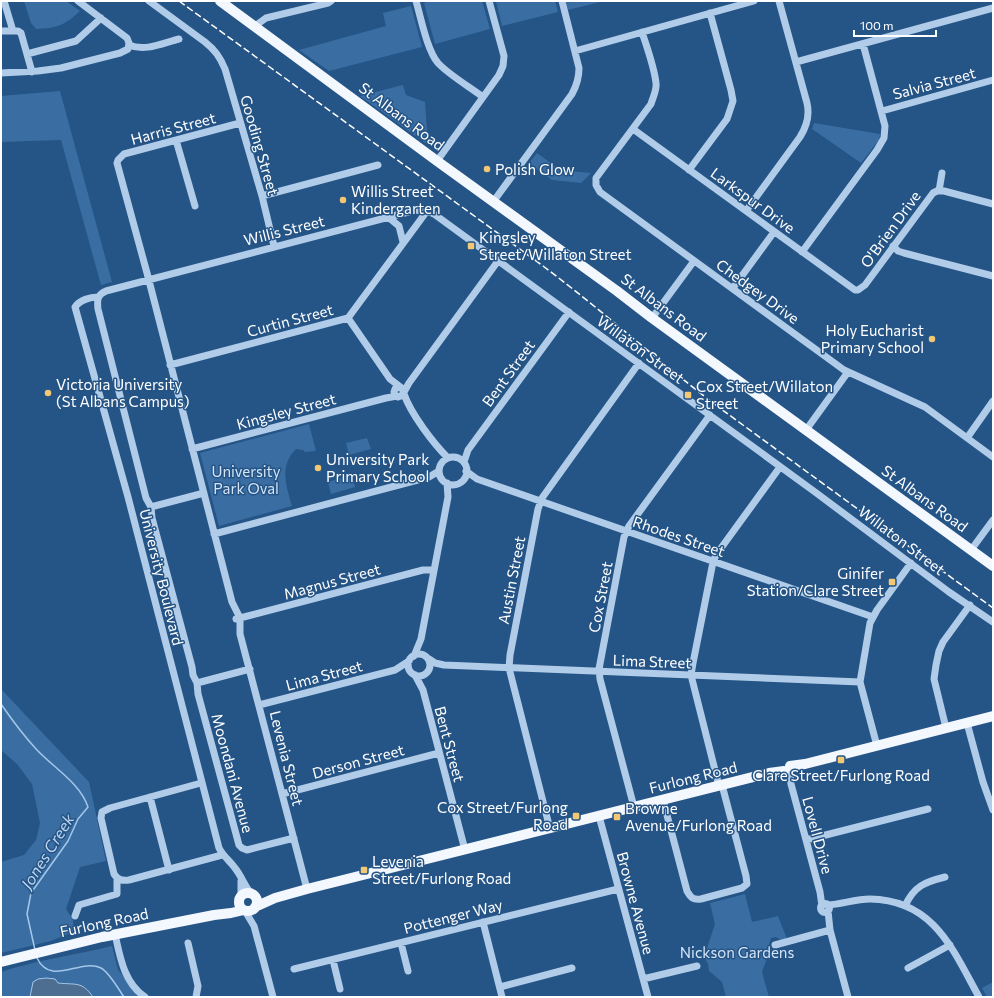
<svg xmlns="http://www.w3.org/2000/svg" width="994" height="998" viewBox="0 0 994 998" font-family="Commissioner,sans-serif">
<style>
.green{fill:#3a6ea3}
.water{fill:#4d6e91;stroke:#a4c7e9}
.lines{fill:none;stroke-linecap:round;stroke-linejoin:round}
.stream{stroke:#a4c7e9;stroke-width:1.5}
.minor{stroke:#b0cce8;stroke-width:7}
.major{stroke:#f3f7fe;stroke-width:10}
.rail{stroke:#fff;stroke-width:1.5;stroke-dasharray:7 3;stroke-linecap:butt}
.poi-dot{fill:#f2c875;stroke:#255486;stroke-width:1.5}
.labels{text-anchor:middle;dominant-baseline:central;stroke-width:3;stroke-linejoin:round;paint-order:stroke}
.street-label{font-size:15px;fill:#fff;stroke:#255486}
.poi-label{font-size:15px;fill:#fff;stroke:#255486;text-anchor:start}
.park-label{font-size:15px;fill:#d4e5f7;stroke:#255486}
.water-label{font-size:16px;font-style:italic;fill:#bcd6f0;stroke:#255486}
</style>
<rect width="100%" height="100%" fill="#255486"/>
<path class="green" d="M 24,1 L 66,1 L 80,11 C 64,26 57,28 36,29 L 31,23 Z
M 429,1 L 482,1 L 490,29 L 435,44 L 424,3 Z
M 496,1 L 555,1 L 558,12 L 502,26 Z
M 566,1 L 604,1 L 568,10 Z
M 411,6 L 422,47 L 329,71 L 299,50 L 386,26 L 383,13 Z
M 403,85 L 406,95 L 425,102 L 428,145 L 360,96 Z
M 60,91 L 112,282 L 101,285 L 61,140 L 1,142 L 1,96 Z
M 814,123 L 880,134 L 879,140 L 861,163 L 812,129 Z
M 537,153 L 560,170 L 591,173 L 581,183 L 552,180 L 529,163 Z
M 309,424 L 316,451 L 305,452 L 303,450 L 296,449 C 279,466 286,485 292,506 L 219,526 L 200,453 Z
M 367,438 L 371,449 L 349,455 L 346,443 Z
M 352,475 L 355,487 L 331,494 L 328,482 Z
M 1,689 L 89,782 L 106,861 L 80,867 L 66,909 L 73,920 L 74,933 L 65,935 L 51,941 L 1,953 L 1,862 L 24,855 L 36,840 L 40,823 L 32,784 L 17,764 L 1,750 Z
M 745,894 L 752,922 L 778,916 L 787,939 L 781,940 L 776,937 L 771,938 L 769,944 L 770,950 L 762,972 L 769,997 L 726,997 L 722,982 L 709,971 L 708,964 L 704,957 L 715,924 L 710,903 Z
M 112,946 L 118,970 L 143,997 L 1,997 L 1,972 C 37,960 75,955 112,946 Z
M 993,982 L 993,997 L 987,997 L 982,988 Z"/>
<path class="water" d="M 46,978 L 55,979 L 58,983 C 76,985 82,981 93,997 L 30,997 L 33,982 L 38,979 Z"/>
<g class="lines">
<path class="stream" d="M 1,704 C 12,720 24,736 37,750 C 54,768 80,783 88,807 L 78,819 L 68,841 L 31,893 L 27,914 L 35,950
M 37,958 C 51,987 80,958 101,968 C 109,972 119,990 124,997"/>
<path class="minor" d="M 4,1 L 13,31
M 149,1 L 205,42 C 215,50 220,57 225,69 L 262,196 L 274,246
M 416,1 C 421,18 427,50 438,63 C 449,75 470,87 483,97
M 255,26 L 266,18 L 328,3 L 331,1
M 1,31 L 18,31 L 21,33 L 32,72
M 642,32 C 647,48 654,66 656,83 C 657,90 653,97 651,104 L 596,178 L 596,185 L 600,192 L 844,370 L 925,407 L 993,457
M 129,45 C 145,52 163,43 179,39
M 575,51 L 754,1
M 27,54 L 76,41 L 101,18
M 796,62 L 993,8
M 1,73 L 38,71 L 61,68 L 120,53 L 128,49 L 129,43 L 127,38 L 78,1
M 882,111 L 993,80
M 240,123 L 124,154 L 118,160 L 117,163 L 147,273 L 232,602 L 240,618 L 240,634 L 307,889
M 633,129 L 855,290 L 858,290 L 865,285 L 933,193 L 937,191 L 944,191 L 993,204
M 176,140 L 195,206
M 437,161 L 499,75 L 503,66 L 504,56 L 489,1
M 689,170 L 727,119 L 733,101 L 731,90 L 710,13
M 939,191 L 942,173
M 262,196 L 378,165
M 493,202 L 572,94 C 577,85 579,78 579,68 L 562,1
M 746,211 L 800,137 C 807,126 810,116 807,103 L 779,1
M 388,217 L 399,226 L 403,242
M 893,246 L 898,251 L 904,253 L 993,276
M 802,252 L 877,150 L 884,138 L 885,126 L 863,44
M 733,288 L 774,232
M 98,297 C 90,297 80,300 75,307 L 128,497 L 219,848 C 223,856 230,861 235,868 C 242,877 245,887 253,896
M 348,318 L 390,379 L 403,389 L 403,395 L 398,397 L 395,395 L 394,392 L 395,389 L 399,387
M 652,318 L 694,261
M 170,365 L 348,318 L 427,211
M 404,392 L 409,383 L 498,261
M 404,394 C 411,414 433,443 448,458
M 806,430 L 848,372
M 967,438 L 993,401
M 192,449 L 386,398 L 397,396
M439 471a14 14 0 1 1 28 0a14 14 0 1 1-28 0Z
M 464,462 L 468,450 L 569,312
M 466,471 L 477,479 L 873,617
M 151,507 L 204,493
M 214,534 L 429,477 L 439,471
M 971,550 L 993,520
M 236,619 L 423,570 L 434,570
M408 665a11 11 0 1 1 22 0a11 11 0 1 1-22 0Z
M 414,656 L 421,639 L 448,497 L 447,483
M 429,659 L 435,663 L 444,665 L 860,682
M 415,675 L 423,690 L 465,850
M 197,683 L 250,669
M 259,705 L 395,670 L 409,661
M 967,723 L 983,782 L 993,810
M 946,728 L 934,679 L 936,665 L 939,651 L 943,642 L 970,605
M 877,746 L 860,682 L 870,623 L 877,610 L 911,563
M 790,771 L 791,784 L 820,892 L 822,906
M 201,783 L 110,808 L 102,812 L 101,818 L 114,874 C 118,880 122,881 129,880 L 222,855
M 719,786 L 693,683 L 691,675 L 693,663 L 713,562 L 716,555 L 780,467
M 282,794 L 439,753
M 150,797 L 169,870
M 663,800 L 687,891 C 691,898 693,900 701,899 L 742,888 L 747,884 L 746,876 L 722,785
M 634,807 L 600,679 L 599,669 L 624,537 L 629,526 L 710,415
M 599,816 L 648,997
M 550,829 L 509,668 L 510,655 L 538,509 L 542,498 L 639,363
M 294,838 L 247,850 L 242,848 L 239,845 L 198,694 L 197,683 L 193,675 L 192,667 L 152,518 L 151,507 L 146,498 L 98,309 C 97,300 97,295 106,291 L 416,210 L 427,211 L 434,214 L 815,492 L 949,592 L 993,622
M 806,840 L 928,809
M 241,896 L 241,881
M820.5 908a4.5 4.5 0 1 1 9 0a4.5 4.5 0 1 1-9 0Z
M 828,905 C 842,904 856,899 870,899 C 934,900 953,950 979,997
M 905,906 C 914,886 925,882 945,877
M 245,911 L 254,926 L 273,997
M 828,911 L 830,930 L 848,997
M 75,916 L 79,905 L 117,894 L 117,878
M 483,922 L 502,997
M 115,934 C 120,957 124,983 145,997
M 188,943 L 198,986 L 196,997
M 401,943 L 408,971
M 775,945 L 830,930
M 333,960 L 340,989
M 908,968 L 950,945
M 294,969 L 618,889
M 643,979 L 697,966
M 500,987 L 572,968"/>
<path class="major" d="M 220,1 L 437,161 L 617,291 L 652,318 L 993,566
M 790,766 L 805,764 L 993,716
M239 902a9 9 0 1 1 18 0a9 9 0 1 1-18 0Z
M 255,907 L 275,898 L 307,889 L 769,773 L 784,771
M 1,962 L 102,937 L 214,915 L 231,913 L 244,910"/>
<path class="rail" d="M 179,1 L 543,266 C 603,311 658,361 717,406 L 993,608"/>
</g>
<g class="poi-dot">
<circle cx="487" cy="169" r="4"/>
<circle cx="343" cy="200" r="4"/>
<rect x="467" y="242" width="8" height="8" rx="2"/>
<circle cx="932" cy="339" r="4"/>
<circle cx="48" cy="393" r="4"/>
<rect x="684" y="391" width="8" height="8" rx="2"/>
<circle cx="318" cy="468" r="4"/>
<rect x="888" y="578" width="8" height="8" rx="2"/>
<rect x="837" y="756" width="8" height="8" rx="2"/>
<rect x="572" y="812" width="8" height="8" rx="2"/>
<rect x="613" y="813" width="8" height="8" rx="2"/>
<rect x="360" y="866" width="8" height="8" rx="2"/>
</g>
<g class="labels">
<g class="street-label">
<text transform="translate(934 83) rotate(-15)">Salvia Street</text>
<text transform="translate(402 116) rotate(37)">St Albans Road</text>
<text transform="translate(173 128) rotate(-15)">Harris Street</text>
<text transform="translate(260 145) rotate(74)">Gooding Street</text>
<text transform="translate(753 200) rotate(36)">Larkspur Drive</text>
<text transform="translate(890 229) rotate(-54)">O'Brien Drive</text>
<text transform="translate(284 230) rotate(-14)">Willis Street</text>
<text transform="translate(758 291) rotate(36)">Chedgey Drive</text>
<text transform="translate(664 307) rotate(37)">St Albans Road</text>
<text transform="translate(290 320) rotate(-15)">Curtin Street</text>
<text transform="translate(641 349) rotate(36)">Willaton Street</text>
<text transform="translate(508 373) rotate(-54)">Bent Street</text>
<text transform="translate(286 411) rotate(-15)">Kingsley Street</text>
<text transform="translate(925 498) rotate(36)">St Albans Road</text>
<text transform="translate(679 536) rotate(19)">Rhodes Street</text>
<text transform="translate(902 540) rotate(37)">Willaton Street</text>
<text transform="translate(162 577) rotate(76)">University Boulevard</text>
<text transform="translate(511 580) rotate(-79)">Austin Street</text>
<text transform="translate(332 581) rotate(-15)">Magnus Street</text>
<text transform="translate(600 597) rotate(-79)">Cox Street</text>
<text transform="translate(652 661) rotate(2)">Lima Street</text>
<text transform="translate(324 675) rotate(-15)">Lima Street</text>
<text transform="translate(450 744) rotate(75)">Bent Street</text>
<text transform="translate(287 758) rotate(76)">Levenia Street</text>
<text transform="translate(358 761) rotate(-15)">Derson Street</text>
<text transform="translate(233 773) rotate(75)">Moondani Avenue</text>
<text transform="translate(693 777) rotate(-14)">Furlong Road</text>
<text transform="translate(818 835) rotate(75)">Lovell Drive</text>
<text transform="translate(636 903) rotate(75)">Browne Avenue</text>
<text transform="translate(453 916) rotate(-14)">Pottenger Way</text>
<text transform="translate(104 922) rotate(-12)">Furlong Road</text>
</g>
<g class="poi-label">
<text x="495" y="169">Polish Glow</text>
<text x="351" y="191">Willis Street<tspan x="351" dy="17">Kindergarten</tspan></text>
<text x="479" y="237">Kingsley<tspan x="479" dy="17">Street/Willaton Street</tspan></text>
<text x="924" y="330" text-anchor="end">Holy Eucharist<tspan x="924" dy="17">Primary School</tspan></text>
<text x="56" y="384">Victoria University<tspan x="56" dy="17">(St Albans Campus)</tspan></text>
<text x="696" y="386">Cox Street/Willaton<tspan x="696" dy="17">Street</tspan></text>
<text x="326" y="459">University Park<tspan x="326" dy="17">Primary School</tspan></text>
<text x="884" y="573" text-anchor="end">Ginifer<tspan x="884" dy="17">Station/Clare Street</tspan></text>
<text x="841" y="775" text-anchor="middle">Clare Street/Furlong Road</text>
<text x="568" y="807" text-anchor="end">Cox Street/Furlong<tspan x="568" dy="17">Road</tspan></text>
<text x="625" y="808">Browne<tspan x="625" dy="17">Avenue/Furlong Road</tspan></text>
<text x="372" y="861">Levenia<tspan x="372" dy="17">Street/Furlong Road</tspan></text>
</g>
<g class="park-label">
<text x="246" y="471">University<tspan x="246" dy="17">Park Oval</tspan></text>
<text x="737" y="952">Nickson Gardens</text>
</g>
<g class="water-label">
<text transform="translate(47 851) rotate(-58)">Jones Creek</text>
</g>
</g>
<rect width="994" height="998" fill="none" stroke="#ffffff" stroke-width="4"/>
<path d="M854 30v6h82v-6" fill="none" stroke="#ffffff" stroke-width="2"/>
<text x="860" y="30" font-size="12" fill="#ffffff" stroke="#255486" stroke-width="3" paint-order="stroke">100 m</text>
</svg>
